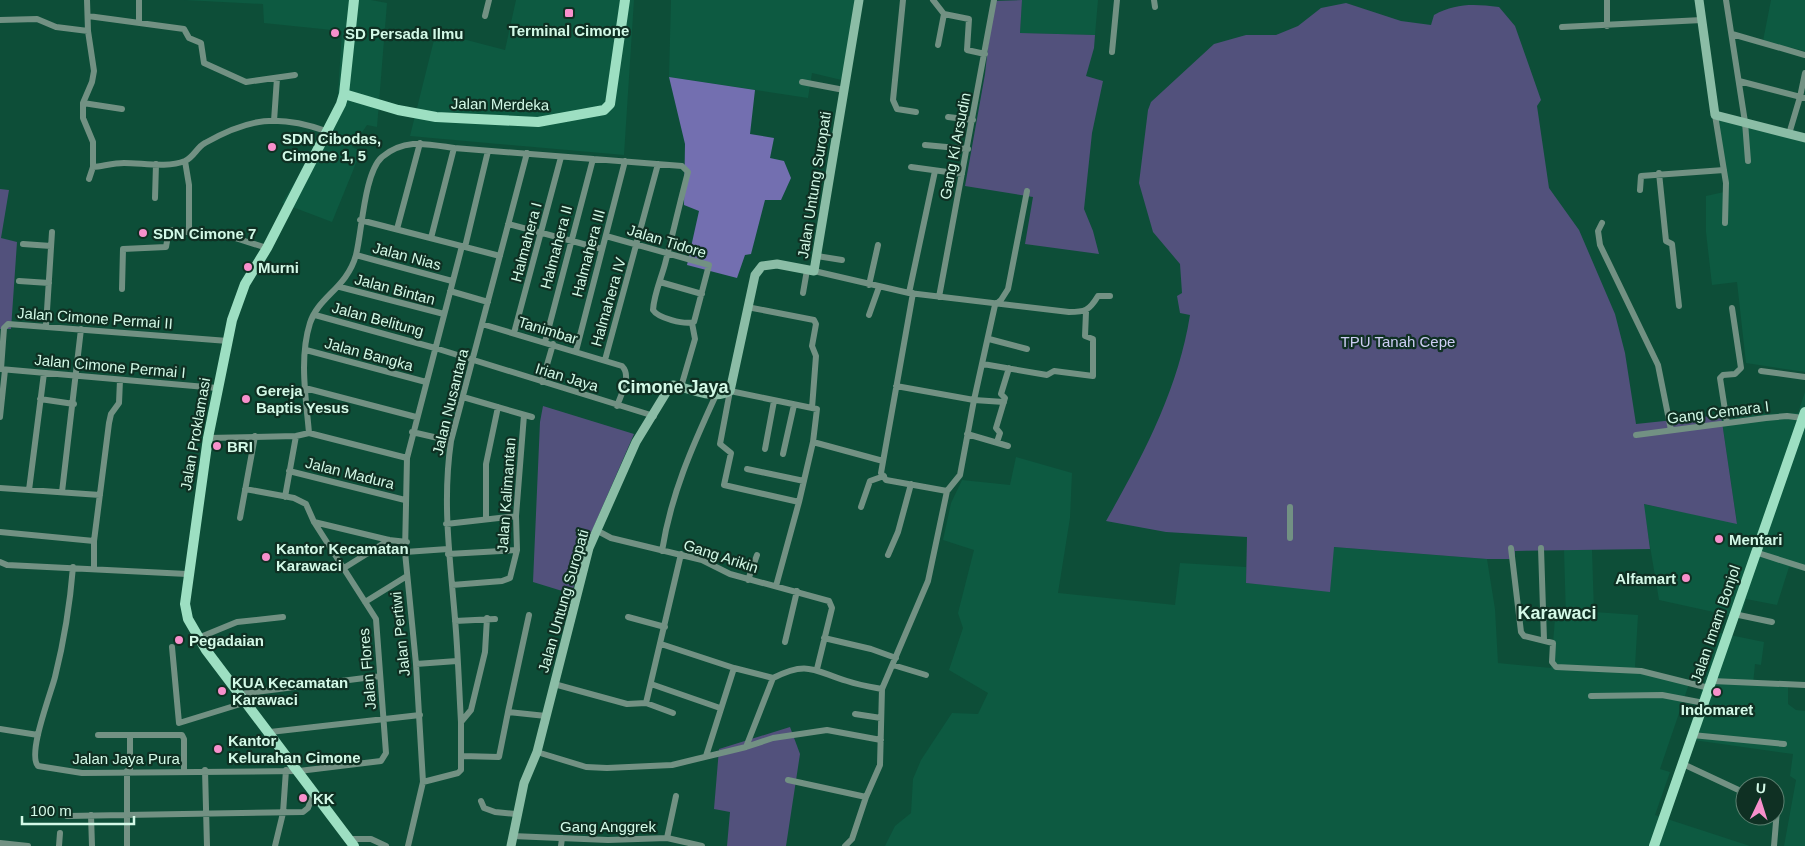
<svg xmlns="http://www.w3.org/2000/svg" width="1805" height="846" viewBox="0 0 1805 846" font-family="Helvetica,sans-serif">
<style>
.built{fill:#0d5a41}
.green{fill:#52517c}
.forest{fill:#736fb0}
.lines{fill:none;stroke-linecap:round;stroke-linejoin:round}
.street{stroke:#729183;stroke-width:6}
.secondary{stroke:#8bbda6;stroke-width:9}
.primary{stroke:#9ddfc2;stroke-width:10}
.poi-dot{fill:#f890cc;stroke:#0f3023;stroke-width:2}
.labels{text-anchor:middle;dominant-baseline:central;stroke-width:4.5;stroke-linejoin:round;paint-order:stroke}
.poi-label{font-size:15px;font-weight:bold;fill:#d3f9e7;stroke:#0f3023;text-anchor:start}
.street-label{font-size:15px;fill:#d3f9e7;stroke:#0f3023}
.park-label{font-size:15px;fill:#cecef4;stroke:#0f3023}
.quarter-label{font-size:18px;font-weight:bold;fill:#d3f9e7;stroke:#0f3023}
</style>
<rect width="100%" height="100%" fill="#0d4e38"/>
<path class="built" d="M 184,0 L 371,0 L 387,3 L 377,127 L 367,125 L 352,147 L 361,151 L 332,222 L 282,203 L 316,148 L 337,109 L 342,31 L 264,23 L 263,4 Z
M 516,0 L 634,0 L 624,155 L 410,136 L 436,32 L 505,50 Z
M 671,0 L 860,0 L 850,82 L 812,73 L 808,98 L 669,77 Z
M 1022,0 L 1098,0 L 1095,35 L 1020,33 Z
M 1771,0 L 1805,0 L 1805,51 L 1763,41 Z
M 1717,118 L 1805,138 L 1805,372 L 1746,363 L 1737,282 L 1712,285 L 1706,232 L 1706,196 L 1724,192 Z
M 1805,392 L 1805,571 L 1789,567 L 1777,605 L 1746,599 L 1741,618 L 1659,600 L 1643,504 L 1737,523 L 1721,415 L 1798,413 Z
M 1016,457 L 1072,473 L 1070,518 L 1058,593 L 1175,605 L 1180,563 L 1246,567 L 1246,583 L 1330,591 L 1333,547 L 1487,559 L 1495,609 L 1498,663 L 1551,668 L 1555,618 L 1566,618 L 1564,550 L 1592,550 L 1594,612 L 1638,615 L 1635,667 L 1690,681 L 1660,769 L 1670,772 L 1655,815 L 1750,846 L 885,846 L 895,826 L 911,813 L 913,779 L 921,760 L 952,713 L 978,714 L 988,693 L 949,670 L 963,628 L 958,613 L 974,550 L 943,540 L 951,503 L 962,480 L 1010,485 Z
M 1720,633 L 1764,642 L 1761,665 L 1755,664 L 1753,685 L 1788,687 L 1788,704 L 1796,710 L 1805,711 L 1805,846 L 1784,846 L 1796,780 L 1790,776 L 1793,754 L 1686,739 Z"/>
<path class="green" d="M 1022,0 L 1020,33 L 1095,35 L 1094,48 L 1086,76 L 1103,81 L 1092,133 L 1084,209 L 1093,231 L 1099,254 L 1025,244 L 1033,197 L 965,186 L 985,74 L 993,1 Z
M 1346,3 L 1401,21 L 1431,25 L 1434,15 C 1456,3 1474,4 1499,7 L 1515,26 L 1541,100 L 1537,106 L 1549,188 L 1579,230 L 1615,314 L 1625,353 L 1636,424 L 1721,415 L 1737,524 L 1644,504 L 1650,549 L 1515,551 L 1515,559 L 1487,559 L 1334,547 L 1330,592 L 1246,583 L 1247,537 L 1166,532 L 1106,521 C 1143,456 1178,390 1190,315 L 1180,313 L 1177,296 L 1182,293 L 1180,264 L 1153,232 L 1139,183 L 1148,110 L 1151,102 L 1214,44 L 1246,35 L 1276,35 L 1298,26 L 1321,8 Z
M 0,189 L 9,190 L 1,238 L 17,242 L 11,329 L 0,329 Z
M 543,406 L 634,434 L 581,556 L 572,594 L 533,582 L 540,422 Z
M 790,727 L 800,754 L 786,846 L 727,846 L 730,812 L 714,809 L 719,749 Z"/>
<path class="forest" d="M 669,77 L 755,90 L 750,134 L 774,138 L 770,158 L 784,161 L 791,178 L 781,200 L 765,200 L 751,254 L 745,255 L 737,278 L 687,265 L 699,211 L 684,205 L 685,144 Z"/>
<g class="lines">
<path class="street" d="M 87,0 L 88,31 L 94,71 L 92,82 L 83,103 L 83,118 L 93,142 L 93,167 L 89,179
M 903,0 L 893,100 L 897,109 L 916,112
M 933,0 L 944,14 L 969,19 L 967,50 L 985,54
M 1154,0 L 1155,7
M 1607,0 L 1607,26
M 1726,0 L 1745,122 L 1748,161
M 88,16 L 184,29 L 189,38 L 201,43 L 204,63 L 246,82 L 295,75
M 485,16 L 489,0
M 0,20 L 37,19 L 56,27 L 88,31
M 139,23 L 139,0
M 1562,27 L 1702,20
M 1732,34 L 1805,55
M 938,45 L 944,14
M 1112,52 L 1117,0
M 1739,81 L 1805,98
M 802,82 L 844,90
M 83,103 L 122,109
M 1715,115 L 1726,183 L 1725,223
M 948,117 L 973,120
M 274,121 L 277,78
M 1789,134 L 1800,97 L 1805,73
M 925,145 L 968,149
M 185,161 L 189,185 L 189,231
M 93,167 C 103,166 114,163 124,163 C 143,163 167,168 185,161 C 194,157 197,147 205,143 C 249,118 278,114 326,131
M 911,167 L 962,174
M 1659,173 L 1666,241 L 1672,244 L 1679,306
M 1640,190 L 1641,176 L 1724,170
M 155,198 L 156,164
M 360,220 L 500,256
M 1602,223 L 1598,231 L 1600,245 L 1658,365 L 1671,430
M 508,224 L 602,249
M 397,229 L 420,143
M 431,238 L 454,148
M 23,244 L 51,246
M 462,246 L 407,458 L 405,552 L 416,664 L 423,782 L 458,773 L 461,770 L 461,722 L 471,710 L 485,652 L 487,618
M 465,247 L 488,151
M 356,255 L 452,281
M 817,256 L 842,260
M 814,271 L 909,293 L 1069,312 C 1085,312 1089,311 1098,296 L 1110,296
M 19,281 L 49,283
M 660,282 L 702,294
M 869,285 L 878,245
M 340,287 L 444,314
M 122,289 L 123,249 L 166,247 L 169,230 L 232,237 L 267,248
M 450,291 L 488,302
M 803,293 L 807,270
M 909,293 L 935,171
M 913,293 L 881,473 L 886,480 L 947,491
M 939,297 L 994,0
M 995,305 L 1001,300 L 1008,289 L 1027,191
M 747,307 L 814,320 L 816,324 L 812,346 L 816,356 L 812,408
M 315,315 L 435,348 L 654,416
M 869,315 L 879,287
M 482,324 L 622,366 C 632,376 621,394 617,406
M 46,326 L 52,232
M 514,333 L 561,157
M 989,339 L 1027,349
M 545,342 L 593,159
M 306,350 L 426,382
M 576,351 L 625,161
M 605,360 L 658,164
M 983,364 L 1047,375 L 1054,371 L 1093,376 L 1093,339 L 1085,336 L 1086,312
M 0,369 L 217,388
M 1,369 L 4,328 L 8,324 L 228,341
M 1761,371 L 1805,377
M 542,382 L 553,344
M 896,386 L 974,400 L 1004,402
M 681,387 L 695,339 L 692,323
M 305,388 L 416,417
M 463,397 L 532,417
M 40,399 L 74,404
M 0,417 L 5,370
M 1727,423 L 1720,378 L 1723,375 L 1735,374 L 1741,368 L 1732,308
M 412,432 L 451,441
M 309,433 C 306,398 299,358 310,323 C 318,297 347,288 356,255 C 362,232 364,173 382,157 C 405,138 427,144 454,148 L 682,166 L 688,172 C 680,202 673,233 665,264 C 661,279 654,294 653,310 C 658,318 684,325 694,322 L 709,265 L 606,236
M 967,434 L 1008,446
M 1636,435 L 1766,418 L 1787,416 L 1803,418
M 208,438 L 296,436 L 309,433 L 407,458
M 997,442 L 1000,433 L 996,428 L 1005,398 L 1001,394 L 1009,368
M 765,449 L 774,401
M 783,454 L 794,405
M 747,469 L 804,481
M 289,471 L 405,500
M 0,488 L 100,495
M 29,490 L 44,373
M 62,492 L 81,329
M 285,497 L 296,436
M 799,502 L 724,485 L 731,453 L 720,444 L 730,391 L 817,409 L 813,442 L 883,461
M 861,507 L 870,481 L 884,476
M 1290,507 L 1290,538
M 240,518 L 255,436
M 486,519 L 486,464 L 498,407
M 314,522 L 389,540 L 407,542
M 446,524 L 516,516
M 596,530 L 611,538 L 702,560 L 730,574 L 829,601 L 832,608 L 817,669
M 0,532 L 94,541
M 1511,548 L 1521,632 L 1524,636 L 1553,643 L 1552,662 L 1556,667 L 1641,671 L 1709,688
M 1541,548 L 1544,640
M 662,551 C 671,494 692,447 716,395
M 405,552 L 448,549
M 1755,552 L 1805,568
M 448,554 L 517,550
M 888,555 L 898,532 L 911,484
M 0,562 L 7,565 L 187,574
M 73,567 C 70,604 64,641 55,677 C 51,693 27,754 38,766 L 82,773 L 299,771 L 381,761 L 386,753 L 376,619 L 314,522 L 306,504 L 294,498 L 245,489
M 94,568 L 94,541 L 109,423 L 111,414 L 119,403 L 120,380
M 344,568 L 389,540
M 748,580 L 757,555
M 452,585 L 502,581 L 510,578 L 517,550 L 516,516 L 524,415
M 776,586 L 799,502 L 813,442
M 365,602 L 407,576
M 1734,614 L 1772,622
M 529,615 L 508,712 L 546,716
M 628,617 L 665,627
M 455,621 L 495,619
M 198,638 L 237,622 L 283,617
M 824,638 L 871,649 L 896,658
M 785,642 L 797,591
M 172,647 L 179,723 L 247,702
M 416,664 L 457,661
M 893,665 L 926,675
M 773,678 C 808,660 814,671 847,681 C 859,685 871,687 882,689
M 1712,681 L 1805,685
M 554,684 L 627,704 L 646,703 L 681,554
M 651,684 L 720,708
M 240,694 L 380,676
M 1591,696 L 1662,695 L 1704,703
M 646,703 L 673,713
M 855,714 L 881,718
M 461,722 C 459,688 458,653 455,619 C 450,558 442,502 451,441 L 527,153
M 0,729 L 38,735
M 270,732 L 420,715
M 98,735 L 182,735 L 184,739 L 184,771
M 130,735 L 130,771
M 1692,735 L 1784,744
M 746,747 L 773,738 L 827,730 L 881,740
M 537,752 L 586,767 L 607,768 L 672,765 L 746,747 L 773,678 L 734,668 L 661,644
M 462,756 L 499,757 L 508,712
M 706,756 L 734,668
M 1683,764 L 1745,793
M 205,770 L 207,846
M 127,771 L 127,846
M 788,780 L 866,797
M 481,801 L 484,808 L 495,812 L 516,814
M 91,815 L 92,846
M 67,816 L 303,812 L 308,808 L 314,793
M 512,836 L 608,840 L 667,838 L 702,846
M 667,838 L 676,796
M 349,839 L 371,839 L 386,846
M 0,843 L 28,846
M 59,846 L 60,833
M 275,846 L 283,813 L 286,770
M 408,846 L 423,782
M 561,846 L 562,838
M 845,846 L 852,839 L 866,797 L 880,765 L 882,689 L 928,581 L 947,491 L 960,475 L 974,400 L 995,305
M 1774,846 L 1777,810 L 1775,809"/>
<path class="secondary" d="M 1699,0 L 1715,115 L 1805,138
M 511,846 L 524,783 L 537,752 L 589,548 L 636,442 L 669,388 L 673,385 C 689,388 715,401 730,391 L 755,275 L 762,266 L 777,264 L 814,271 L 859,0"/>
<path class="primary" d="M 344,94 L 398,110 L 436,117 L 538,122 L 604,110 L 610,104 L 625,0
M 354,846 L 206,650 L 188,619 L 185,604 L 208,438 L 232,320 L 245,284 L 267,248 L 341,104 L 344,94 L 354,0
M 1654,846 L 1805,412"/>
</g>
<g class="poi-dot">
<rect x="564" y="8" width="10" height="10" rx="2.5"/>
<circle cx="335" cy="33" r="5"/>
<circle cx="272" cy="147" r="5"/>
<circle cx="143" cy="233" r="5"/>
<circle cx="248" cy="267" r="5"/>
<circle cx="246" cy="399" r="5"/>
<circle cx="217" cy="446" r="5"/>
<circle cx="1719" cy="539" r="5"/>
<circle cx="266" cy="557" r="5"/>
<circle cx="1686" cy="578" r="5"/>
<circle cx="179" cy="640" r="5"/>
<circle cx="222" cy="691" r="5"/>
<circle cx="1717" cy="692" r="5"/>
<circle cx="218" cy="749" r="5"/>
<circle cx="303" cy="798" r="5"/>
</g>
<g class="labels">
<g class="poi-label">
<text x="569" y="30" text-anchor="middle">Terminal Cimone</text>
<text x="345" y="33">SD Persada Ilmu</text>
<text x="282" y="138">SDN Cibodas,<tspan x="282" dy="17">Cimone 1, 5</tspan></text>
<text x="153" y="233">SDN Cimone 7</text>
<text x="258" y="267">Murni</text>
<text x="256" y="390">Gereja<tspan x="256" dy="17">Baptis Yesus</tspan></text>
<text x="227" y="446">BRI</text>
<text x="1729" y="539">Mentari</text>
<text x="276" y="548">Kantor Kecamatan<tspan x="276" dy="17">Karawaci</tspan></text>
<text x="1676" y="578" text-anchor="end">Alfamart</text>
<text x="189" y="640">Pegadaian</text>
<text x="232" y="682">KUA Kecamatan<tspan x="232" dy="17">Karawaci</tspan></text>
<text x="1717" y="709" text-anchor="middle">Indomaret</text>
<text x="228" y="740">Kantor<tspan x="228" dy="17">Kelurahan Cimone</tspan></text>
<text x="313" y="798">KK</text>
</g>
<g class="street-label">
<text transform="translate(500 104) rotate(1)">Jalan Merdeka</text>
<text transform="translate(955 146) rotate(-79)">Gang Ki Arsudin</text>
<text transform="translate(814 185) rotate(-81)">Jalan Untung Suropati</text>
<text transform="translate(667 241) rotate(17)">Jalan Tidore</text>
<text transform="translate(526 242) rotate(-75)">Halmahera I</text>
<text transform="translate(556 247) rotate(-75)">Halmahera II</text>
<text transform="translate(588 253) rotate(-75)">Halmahera III</text>
<text transform="translate(407 256) rotate(15)">Jalan Nias</text>
<text transform="translate(395 289) rotate(15)">Jalan Bintan</text>
<text transform="translate(608 302) rotate(-74)">Halmahera IV</text>
<text transform="translate(95 318) rotate(4)">Jalan Cimone Permai II</text>
<text transform="translate(378 319) rotate(15)">Jalan Belitung</text>
<text transform="translate(548 330) rotate(17)">Tanimbar</text>
<text transform="translate(369 354) rotate(15)">Jalan Bangka</text>
<text transform="translate(110 366) rotate(5)">Jalan Cimone Permai I</text>
<text transform="translate(567 377) rotate(17)">Irian Jaya</text>
<text transform="translate(450 402) rotate(-76)">Jalan Nusantara</text>
<text transform="translate(1718 412) rotate(-7)">Gang Cemara I</text>
<text transform="translate(195 434) rotate(-80)">Jalan Proklamasi</text>
<text transform="translate(350 473) rotate(14)">Jalan Madura</text>
<text transform="translate(506 495) rotate(-86)">Jalan Kalimantan</text>
<text transform="translate(721 556) rotate(18)">Gang Arikin</text>
<text transform="translate(563 601) rotate(-74)">Jalan Untung Suropati</text>
<text transform="translate(1715 624) rotate(-71)">Jalan Imam Bonjol</text>
<text transform="translate(400 634) rotate(-96)">Jalan Pertiwi</text>
<text transform="translate(367 669) rotate(-95)">Jalan Flores</text>
<text x="126" y="758">Jalan Jaya Pura</text>
<text x="608" y="826">Gang Anggrek</text>
</g>
<g class="park-label">
<text x="1398" y="341">TPU Tanah Cepe</text>
</g>
<g class="quarter-label">
<text x="673" y="387">Cimone Jaya</text>
<text x="1557" y="613">Karawaci</text>
</g>
</g>
<g transform="translate(1760 801) rotate(4)"><circle r="24" fill="#0f3023" stroke="#5d8071"/>
<path d="M0-4L9 19L0 12L-9 19Z" fill="#f890cc"/>
<text y="-8" font-size="14" font-weight="bold" text-anchor="middle" fill="#d3f9e7">U</text>
</g>
<path d="M22 816v8h112v-8" fill="none" stroke="#d3f9e7" stroke-width="2.5"/>
<text x="30" y="816" font-size="15" fill="#d3f9e7" stroke="#0f3023" stroke-width="4" paint-order="stroke">100 m</text>
</svg>
